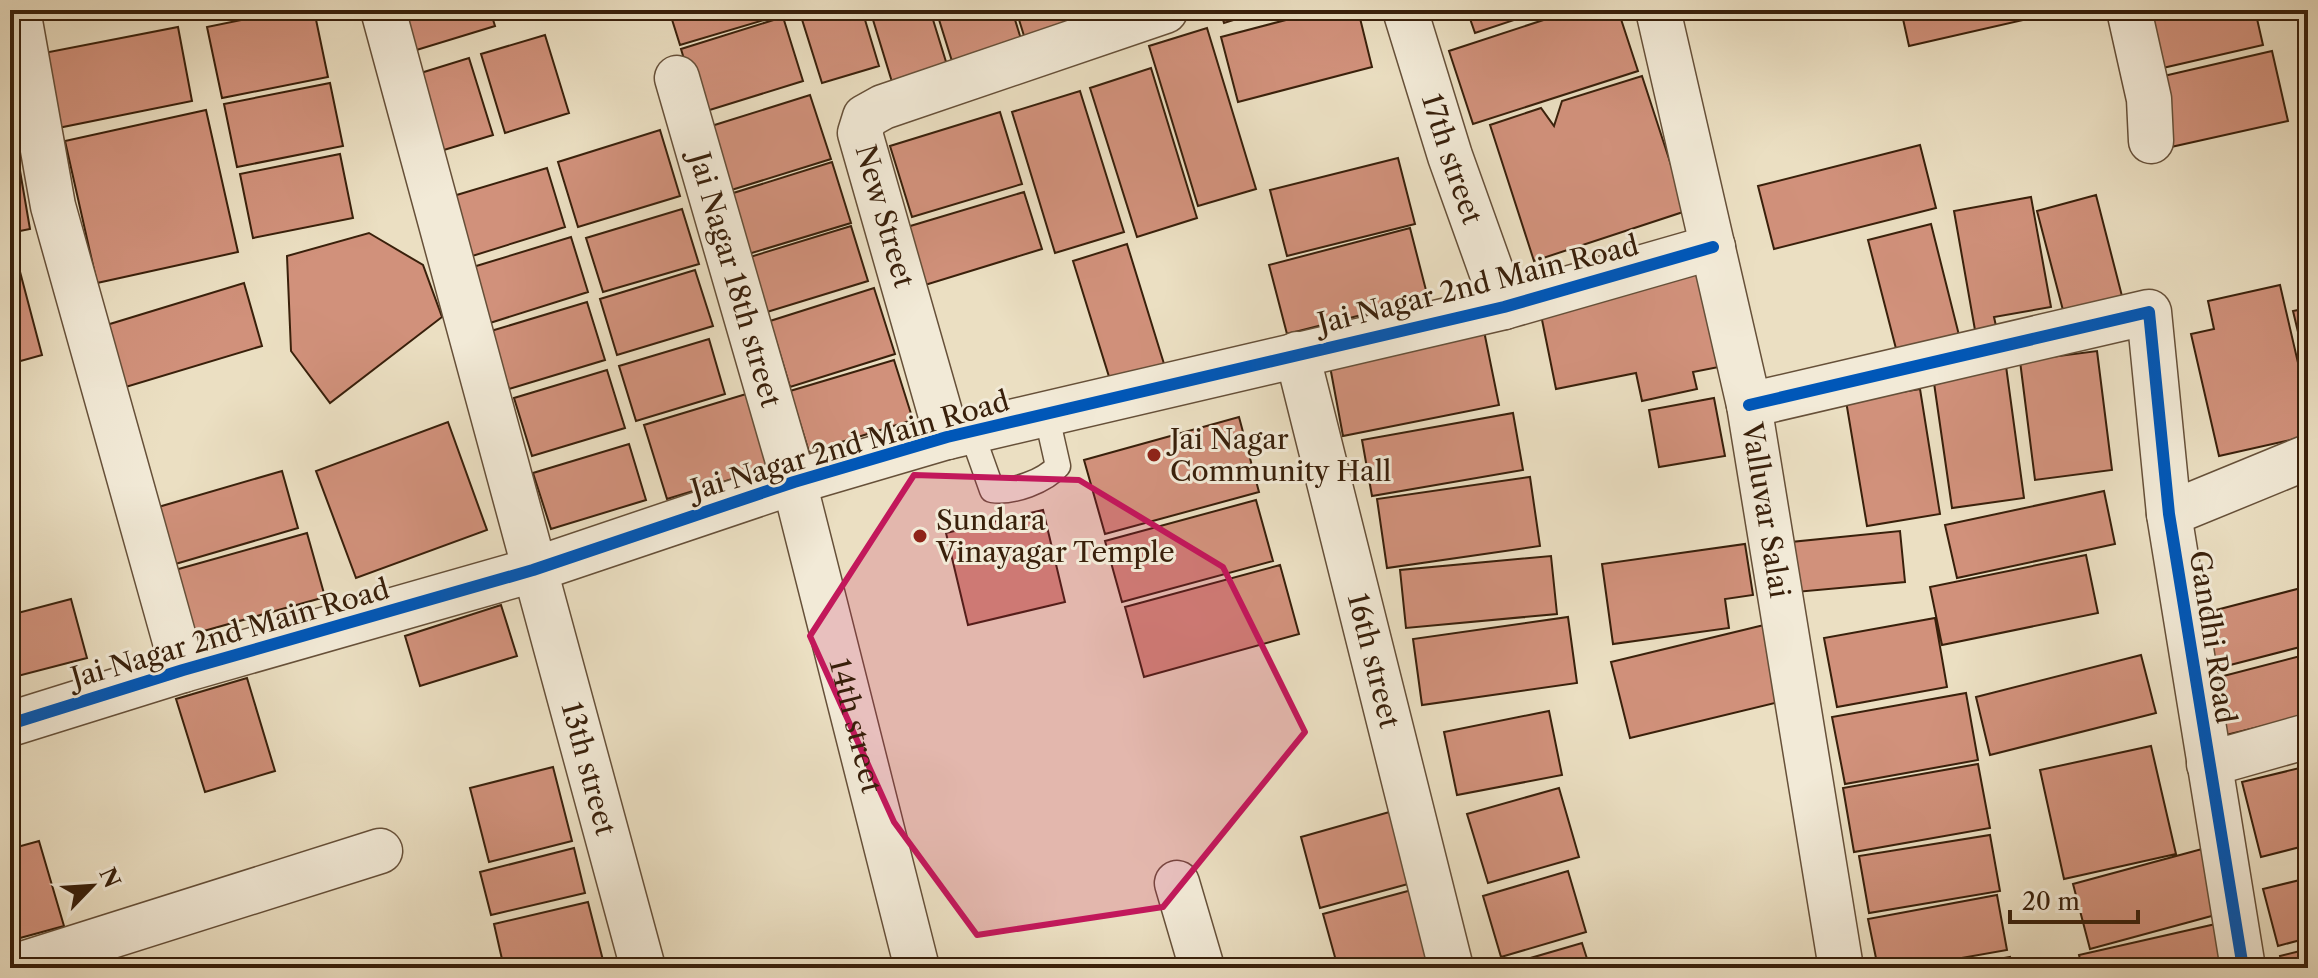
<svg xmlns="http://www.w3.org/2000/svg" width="2318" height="978" viewBox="0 0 2318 978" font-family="'Libre Caslon Text',serif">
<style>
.building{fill:#d1917b;stroke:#39200b;stroke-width:2}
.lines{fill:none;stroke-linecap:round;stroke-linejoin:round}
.lane-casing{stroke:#665039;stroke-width:27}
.street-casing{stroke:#665039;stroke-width:47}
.lane{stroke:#f2ead7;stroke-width:24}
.street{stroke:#f2ead7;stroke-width:44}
.cycleway-casing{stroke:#f2ead7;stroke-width:17}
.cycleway{stroke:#0057b8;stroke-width:12}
.marked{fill:#c2185b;fill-opacity:0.2;stroke:#c2185b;stroke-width:6;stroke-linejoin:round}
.poi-dot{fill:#8f2418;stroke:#f2ead7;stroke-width:3}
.labels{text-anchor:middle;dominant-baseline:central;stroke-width:6;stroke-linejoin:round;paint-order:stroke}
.street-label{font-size:28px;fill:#39200b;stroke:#f2ead7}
.poi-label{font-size:28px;fill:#39200b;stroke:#f2ead7;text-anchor:start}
</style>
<rect width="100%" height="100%" fill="#ebdfc2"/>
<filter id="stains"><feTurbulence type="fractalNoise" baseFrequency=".0025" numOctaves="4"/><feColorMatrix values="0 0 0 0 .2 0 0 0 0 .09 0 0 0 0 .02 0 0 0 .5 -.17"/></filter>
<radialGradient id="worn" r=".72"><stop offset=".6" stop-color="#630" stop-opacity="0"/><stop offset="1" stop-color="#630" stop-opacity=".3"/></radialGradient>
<path class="building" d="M 291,10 L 314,10 L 328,77 L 222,98 L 207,27 Z
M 398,10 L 490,10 L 495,26 L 410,52 Z
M 669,10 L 779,10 L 781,15 L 680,45 Z
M 799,10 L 862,10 L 879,66 L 822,83 Z
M 870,10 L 930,10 L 947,65 L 892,82 Z
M 936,10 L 1012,10 L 1025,52 L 956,74 Z
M 1016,10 L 1069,10 L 1074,24 L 1025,39 Z
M 1220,10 L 1265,10 L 1224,23 Z
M 1324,10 L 1358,10 L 1372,67 L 1238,102 L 1221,37 Z
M 1467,10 L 1544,10 L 1475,33 Z
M 1574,10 L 1618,10 L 1638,71 L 1473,124 L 1449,51 Z
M 1901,10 L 2067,10 L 1909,46 Z
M 2140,10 L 2255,10 L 2263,45 L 2154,70 Z
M 783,17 L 803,81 L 700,113 L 681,49 Z
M 178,27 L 192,101 L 58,128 L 44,53 Z
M 1207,28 L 1256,189 L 1198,206 L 1149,46 Z
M 545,35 L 569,113 L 505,133 L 481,54 Z
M 2272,51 L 2288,121 L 2171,147 L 2155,78 Z
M 469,58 L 493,135 L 434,153 L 411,76 Z
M 1151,68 L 1197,218 L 1137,237 L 1090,88 Z
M 1642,76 L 1686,211 L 1534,261 L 1490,125 L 1541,108 L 1554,126 L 1562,101 Z
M 330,83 L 343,146 L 237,167 L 224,104 Z
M 1080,91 L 1124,232 L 1055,253 L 1012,112 Z
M 810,95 L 831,159 L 725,192 L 705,128 Z
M 206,110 L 238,252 L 97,283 L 65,141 Z
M 1000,112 L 1022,184 L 912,217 L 890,146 Z
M 660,130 L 680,196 L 578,227 L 558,162 Z
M 1920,145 L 1936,208 L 1774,249 L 1758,186 Z
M 340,154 L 353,218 L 253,238 L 240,174 Z
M 1398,158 L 1415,224 L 1287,256 L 1270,190 Z
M 832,162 L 851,223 L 745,255 L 727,195 Z
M 19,165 L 30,229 L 10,233 L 10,167 Z
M 547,168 L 565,227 L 469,257 L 450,197 Z
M 1024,192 L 1042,249 L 925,285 L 907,227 Z
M 2096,195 L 2123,300 L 2064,314 L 2037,211 Z
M 2031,197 L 2051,307 L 1994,317 L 1996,326 L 1975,330 L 1954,211 Z
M 682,209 L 699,264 L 603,292 L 586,238 Z
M 1931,224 L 1963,351 L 1901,368 L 1868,240 Z
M 851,226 L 868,281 L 767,312 L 750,257 Z
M 1410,228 L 1428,298 L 1287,334 L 1269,265 Z
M 369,233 L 423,265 L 442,317 L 330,403 L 291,351 L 287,256 Z
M 571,237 L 588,292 L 490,323 L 473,267 Z
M 1127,244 L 1165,367 L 1111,383 L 1073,261 Z
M 14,249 L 42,355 L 10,364 L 10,250 Z
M 1713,266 L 1734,364 L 1693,372 L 1697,389 L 1642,401 L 1636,373 L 1556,389 L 1539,305 Z
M 695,270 L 713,326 L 617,355 L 600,299 Z
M 244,283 L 262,346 L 119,389 L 100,327 Z
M 2280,285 L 2308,406 L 2308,436 L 2219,456 L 2191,334 L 2214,329 L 2208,301 Z
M 874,288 L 895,354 L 790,387 L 770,321 Z
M 587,302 L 605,360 L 509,389 L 491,331 Z
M 2308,308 L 2308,374 L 2293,311 Z
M 1484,331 L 1499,405 L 1343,436 L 1329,361 Z
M 709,339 L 725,394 L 636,421 L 619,366 Z
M 2097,351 L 2112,470 L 2035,480 L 2020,361 Z
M 894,360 L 913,420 L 809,452 L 790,391 Z
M 2006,366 L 2024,498 L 1952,508 L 1933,376 Z
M 607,370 L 625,428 L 532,456 L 514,398 Z
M 1920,389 L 1940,514 L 1867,526 L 1846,401 Z
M 756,391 L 778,465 L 667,499 L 644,425 Z
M 1714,398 L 1725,456 L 1659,467 L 1649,410 Z
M 1513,413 L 1523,470 L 1372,496 L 1362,440 Z
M 1239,417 L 1259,492 L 1105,534 L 1084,460 Z
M 448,422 L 487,530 L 356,578 L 316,471 Z
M 629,444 L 646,500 L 551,529 L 533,473 Z
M 282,471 L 298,528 L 172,565 L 155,508 Z
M 1530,477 L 1540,546 L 1387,568 L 1377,499 Z
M 2104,491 L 2115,544 L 1957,578 L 1945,525 Z
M 1256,500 L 1273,561 L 1122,602 L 1105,541 Z
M 1043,510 L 1065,602 L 968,625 L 946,533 Z
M 1900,531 L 1905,582 L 1796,592 L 1791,542 Z
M 307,533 L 325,597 L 193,634 L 175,570 Z
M 1745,544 L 1753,595 L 1725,599 L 1729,628 L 1613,644 L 1602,564 Z
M 2086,555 L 2098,613 L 1942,645 L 1930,587 Z
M 1551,556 L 1557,614 L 1406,628 L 1400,570 Z
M 1280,565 L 1299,634 L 1144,677 L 1125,607 Z
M 2301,588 L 2308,617 L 2308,645 L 2203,672 L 2189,617 Z
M 71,599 L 87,658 L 10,678 L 10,615 Z
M 501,605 L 517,656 L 420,686 L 405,636 Z
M 1568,617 L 1577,683 L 1422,705 L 1413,639 Z
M 1935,618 L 1947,687 L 1837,707 L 1824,638 Z
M 1764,625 L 1783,701 L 1630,738 L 1611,662 Z
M 2308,654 L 2308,715 L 2222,736 L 2208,680 Z
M 2141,655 L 2156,713 L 1990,755 L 1976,697 Z
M 247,678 L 275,771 L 205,792 L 176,699 Z
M 1966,693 L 1978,760 L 1845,784 L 1832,717 Z
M 1549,711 L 1562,775 L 1457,795 L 1444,732 Z
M 2151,746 L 2176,854 L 2064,879 L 2040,770 Z
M 1978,764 L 1990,828 L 1854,852 L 1843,788 Z
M 2308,766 L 2308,845 L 2261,857 L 2242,782 Z
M 553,767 L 572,841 L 489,862 L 470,788 Z
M 1559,788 L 1579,857 L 1488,883 L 1467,814 Z
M 1400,809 L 1419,881 L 1320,908 L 1301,837 Z
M 1990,835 L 2000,891 L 1869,913 L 1859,856 Z
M 39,841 L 64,926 L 20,938 L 10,901 L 10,849 Z
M 574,848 L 585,893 L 491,915 L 480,872 Z
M 2202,849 L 2219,914 L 2090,949 L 2073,884 Z
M 1568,871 L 1586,932 L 1501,957 L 1483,896 Z
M 2308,878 L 2308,938 L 2278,946 L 2263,889 Z
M 1419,888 L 1440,964 L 1426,968 L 1338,968 L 1323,914 Z
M 1997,895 L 2007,950 L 1905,968 L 1878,968 L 1868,919 Z
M 588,902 L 605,968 L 504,968 L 494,924 Z
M 2220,923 L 2230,968 L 2082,968 L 2079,955 Z
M 1582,943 L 1590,968 L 1496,968 Z
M 2308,949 L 2308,968 L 2283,968 L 2280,956 Z
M 2010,957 L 2012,968 L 1949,968 Z"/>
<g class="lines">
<defs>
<path id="lane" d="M 971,431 L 992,490 C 1013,493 1045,481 1058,466 L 1046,413"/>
<g id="street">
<path d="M 18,10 L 53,206 L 183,670"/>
<path id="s1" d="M 383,10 L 643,968"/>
<path id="s2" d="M 1405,10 L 1450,156 L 1504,307"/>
<path id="s3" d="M 1658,10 L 1749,405 L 1841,968"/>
<path d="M 2129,10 L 2149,99 L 2151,141"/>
<path id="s4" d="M 677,78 L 794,482 L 917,968"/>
<path id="s5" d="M 1297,354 L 1451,968"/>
<path d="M 1749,405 L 2149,312 L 2169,514 L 2243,968"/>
<path d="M 947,437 L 860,133 L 865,117 L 883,107 L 1165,11"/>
<path d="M 2169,514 L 2308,457"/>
<path d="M 10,724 L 183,670 L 533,570 L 794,482 L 947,437 L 1504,307 L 1713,247"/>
<path d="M 2209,764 L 2308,736"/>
<path d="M 1177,883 L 1202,968"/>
<path d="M 10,968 L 380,851"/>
</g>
</defs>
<use href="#lane" class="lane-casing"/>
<use href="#street" class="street-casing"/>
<use href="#lane" class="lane"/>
<use href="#street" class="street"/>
<defs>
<path id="cycleway" d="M 1749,405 L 2149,312 L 2169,514 L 2243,968
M 10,724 L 183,670 L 533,570 L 794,482 L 947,437 L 1504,307 L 1713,247"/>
</defs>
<use href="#cycleway" class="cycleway-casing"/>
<use href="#cycleway" class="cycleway"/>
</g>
<path class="marked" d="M 914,475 L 1079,480 L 1223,567 L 1305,732 L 1163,907 L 977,935 L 894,822 L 810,636 Z"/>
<g class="poi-dot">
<circle cx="1154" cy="455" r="8"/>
<circle cx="920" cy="536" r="8"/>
</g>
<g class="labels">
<g class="street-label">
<text stroke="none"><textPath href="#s2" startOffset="156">17th street</textPath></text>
<text transform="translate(885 216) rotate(74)">New Street</text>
<text stroke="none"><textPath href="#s4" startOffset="210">Jai Nagar 18th street</textPath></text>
<text transform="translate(1478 284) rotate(-14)">Jai Nagar 2nd Main Road</text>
<text transform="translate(850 445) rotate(-16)">Jai Nagar 2nd Main Road</text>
<text stroke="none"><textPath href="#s3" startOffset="512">Valluvar Salai</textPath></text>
<text transform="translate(230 633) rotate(-16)">Jai Nagar 2nd Main Road</text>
<text transform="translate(2213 637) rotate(81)">Gandhi Road</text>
<text stroke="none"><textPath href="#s5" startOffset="316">16th street</textPath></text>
<text stroke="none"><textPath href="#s4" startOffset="672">14th street</textPath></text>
<text stroke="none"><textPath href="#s1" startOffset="786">13th street</textPath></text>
</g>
<g class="poi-label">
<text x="1170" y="439">Jai Nagar<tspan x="1170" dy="32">Community Hall</tspan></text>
<text x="936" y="520">Sundara<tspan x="936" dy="32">Vinayagar Temple</tspan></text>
</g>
</g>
<rect width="2318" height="978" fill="none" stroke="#ebdfc2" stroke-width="40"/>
<rect x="12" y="12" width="2294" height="954" fill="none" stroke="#39200b" stroke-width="4"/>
<rect x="20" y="20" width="2278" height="938" fill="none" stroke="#39200b" stroke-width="2"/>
<g transform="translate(92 886) rotate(65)" stroke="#f2ead7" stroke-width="6" paint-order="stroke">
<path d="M0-6L14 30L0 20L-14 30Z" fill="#39200b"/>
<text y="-12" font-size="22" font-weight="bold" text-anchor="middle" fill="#39200b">N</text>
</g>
<path d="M2010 910v12h128v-12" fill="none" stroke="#39200b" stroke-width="4"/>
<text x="2022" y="910" font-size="24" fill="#39200b" stroke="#f2ead7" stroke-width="6" paint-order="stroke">20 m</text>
<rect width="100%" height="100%" filter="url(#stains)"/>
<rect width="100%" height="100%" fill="url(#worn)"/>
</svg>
